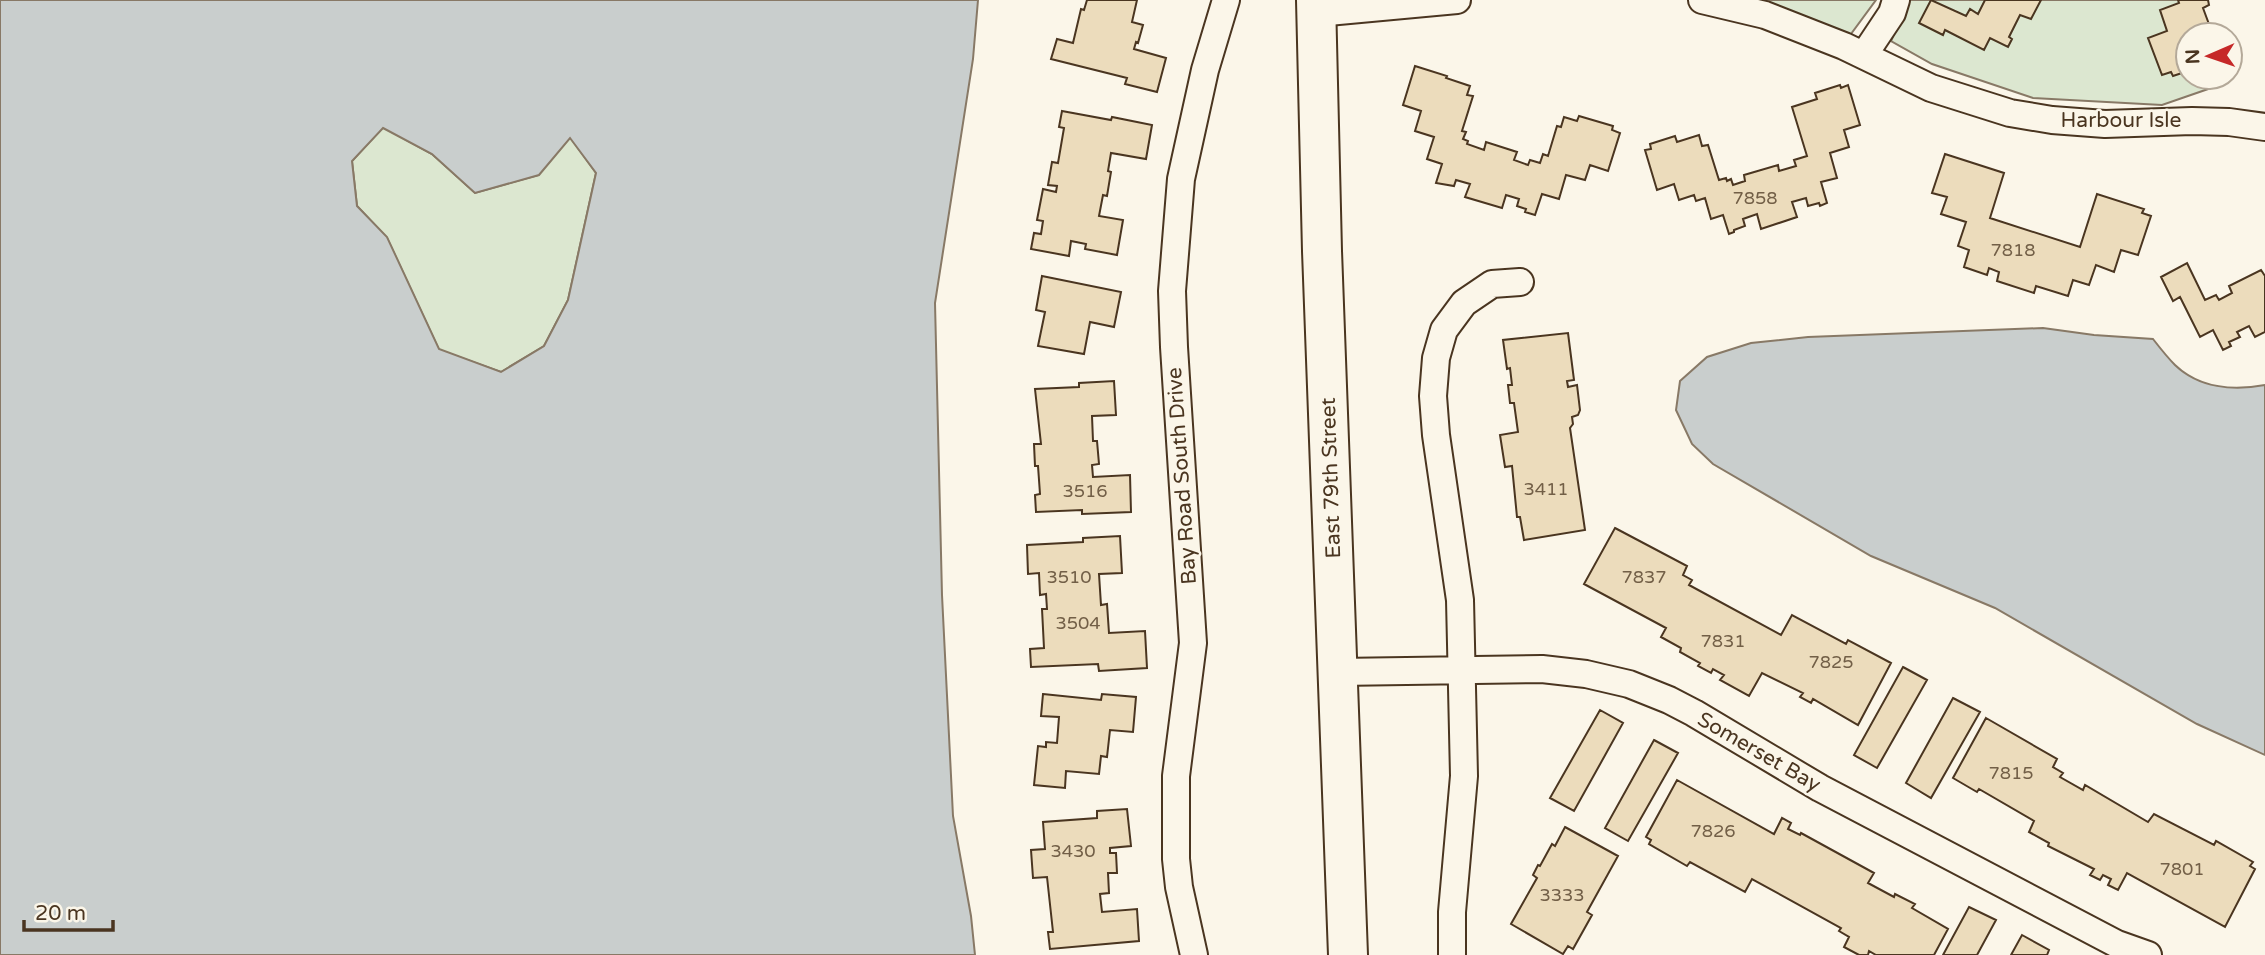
<svg xmlns="http://www.w3.org/2000/svg" width="2265" height="955" viewBox="0 0 2265 955" font-family="'Varela Round',sans-serif">
<style>
.green{fill:#dce7d0;stroke:#887966;stroke-width:2}
.water{fill:#c9cecd;stroke:#887966;stroke-width:2;fill-rule:evenodd}
.building{fill:#ecdcbc;stroke:#4a3520;stroke-width:2}
.lines{fill:none;stroke-linecap:round;stroke-linejoin:round}
.street-casing{stroke:#4a3520;stroke-width:30}
.secondary-casing{stroke:#4a3520;stroke-width:42}
.street{stroke:#fbf6e9;stroke-width:26}
.secondary{stroke:#fbf6e9;stroke-width:38}
.labels{text-anchor:middle;dominant-baseline:central;stroke-width:5;stroke-linejoin:round;paint-order:stroke}
.number-label{font-size:18px;fill:#725f47}
.street-label{font-size:21px;fill:#4a3520;stroke:#fbf6e9}
</style>
<rect width="100%" height="100%" fill="#fbf6e9"/>
<path class="green" d="M 1762,0 L 1876,0 L 1848,38 Z
M 1909,0 L 2182,0 L 2188,35 L 2188,77 L 2208,77 L 2211,88 L 2162,105 L 2033,98 L 1932,64 L 1891,41 Z
M 383,127 L 432,154 L 475,193 L 538,175 L 570,137 L 596,173 L 568,300 L 544,346 L 501,372 L 439,350 L 387,238 L 357,206 L 352,161 Z"/>
<path class="water" d="M 0,0 L 978,0 L 973,59 L 935,303 L 942,595 L 953,816 L 971,916 L 975,955 L 0,955 ZM 383,128 L 432,154 L 475,193 L 539,175 L 570,138 L 596,173 L 568,300 L 544,346 L 501,372 L 439,349 L 387,237 L 357,206 L 352,161 Z
M 2043,328 L 2094,335 L 2153,339 C 2160,348 2167,357 2175,365 C 2199,388 2233,391 2265,385 L 2265,755 L 2197,724 L 1995,608 L 1871,556 L 1713,464 L 1692,444 L 1676,410 L 1680,381 L 1707,357 L 1751,343 L 1808,337 Z"/>
<path class="building" d="M 1087,0 L 1137,0 L 1132,22 L 1143,25 L 1138,43 L 1136,42 L 1134,49 L 1166,58 L 1157,92 L 1125,84 L 1127,78 L 1051,59 L 1057,39 L 1073,43 L 1081,9 L 1084,10 Z
M 1931,0 L 1966,16 L 1970,9 L 1978,14 L 1985,0 L 2041,0 L 2031,19 L 2020,15 L 2009,37 L 2012,39 L 2008,47 L 1990,38 L 1984,50 L 1945,30 L 1943,35 L 1919,23 Z
M 2178,0 L 2208,0 L 2209,5 L 2203,8 L 2213,35 L 2188,35 L 2188,71 L 2173,76 L 2171,72 L 2162,75 L 2148,38 L 2167,31 L 2160,10 L 2179,3 Z
M 1415,66 L 1447,76 L 1446,78 L 1470,86 L 1467,95 L 1473,96 L 1462,131 L 1466,132 L 1463,139 L 1468,141 L 1467,144 L 1484,150 L 1486,142 L 1517,152 L 1514,160 L 1528,165 L 1530,160 L 1540,163 L 1543,154 L 1548,156 L 1557,126 L 1561,127 L 1564,117 L 1577,121 L 1579,116 L 1613,126 L 1612,130 L 1620,133 L 1608,171 L 1590,165 L 1585,180 L 1566,175 L 1559,199 L 1542,194 L 1535,215 L 1525,212 L 1526,209 L 1517,206 L 1519,199 L 1506,195 L 1502,208 L 1465,197 L 1470,184 L 1456,180 L 1454,186 L 1436,183 L 1442,164 L 1427,159 L 1434,137 L 1415,131 L 1421,111 L 1403,105 Z
M 1840,85 L 1841,88 L 1848,85 L 1860,125 L 1844,130 L 1849,147 L 1830,153 L 1837,178 L 1821,182 L 1827,203 L 1820,206 L 1819,203 L 1808,206 L 1806,198 L 1792,202 L 1797,217 L 1761,229 L 1757,214 L 1743,219 L 1745,226 L 1734,230 L 1734,232 L 1729,234 L 1723,215 L 1711,219 L 1705,198 L 1696,201 L 1694,195 L 1679,200 L 1674,184 L 1657,190 L 1645,150 L 1651,149 L 1650,144 L 1675,136 L 1677,142 L 1699,135 L 1702,146 L 1708,145 L 1719,180 L 1726,178 L 1727,181 L 1731,179 L 1733,185 L 1745,181 L 1744,175 L 1778,165 L 1779,171 L 1796,166 L 1794,160 L 1807,156 L 1792,107 L 1817,99 L 1815,93 Z
M 1062,111 L 1111,120 L 1112,117 L 1152,125 L 1146,159 L 1111,153 L 1108,171 L 1111,172 L 1107,196 L 1103,195 L 1099,216 L 1123,220 L 1117,255 L 1085,249 L 1086,244 L 1071,241 L 1069,256 L 1031,249 L 1034,233 L 1041,234 L 1043,221 L 1037,220 L 1043,189 L 1056,192 L 1057,186 L 1048,185 L 1052,162 L 1058,163 L 1064,128 L 1059,127 Z
M 1945,154 L 2004,173 L 1990,218 L 2080,247 L 2097,194 L 2144,209 L 2142,213 L 2151,216 L 2138,255 L 2121,250 L 2114,272 L 2096,265 L 2089,285 L 2073,280 L 2068,296 L 2036,286 L 2034,293 L 1997,281 L 1999,272 L 1989,268 L 1987,275 L 1964,267 L 1969,250 L 1958,246 L 1966,222 L 1941,214 L 1947,197 L 1932,193 Z
M 2187,263 L 2205,300 L 2216,295 L 2219,300 L 2232,293 L 2229,286 L 2261,270 L 2265,276 L 2265,332 L 2255,337 L 2249,326 L 2237,332 L 2240,337 L 2229,342 L 2231,346 L 2223,350 L 2213,330 L 2200,337 L 2180,297 L 2173,301 L 2161,277 Z
M 1042,276 L 1121,292 L 1114,327 L 1090,322 L 1084,354 L 1038,346 L 1045,312 L 1036,310 Z
M 1568,333 L 1574,380 L 1567,381 L 1568,387 L 1577,385 L 1580,410 L 1578,415 L 1572,417 L 1573,424 L 1570,428 L 1585,530 L 1524,540 L 1520,517 L 1517,517 L 1512,466 L 1505,467 L 1500,435 L 1518,432 L 1514,403 L 1510,403 L 1508,385 L 1512,385 L 1510,368 L 1507,369 L 1503,340 Z
M 1114,381 L 1116,415 L 1092,416 L 1093,441 L 1097,441 L 1099,464 L 1092,465 L 1093,477 L 1130,475 L 1131,512 L 1082,514 L 1082,510 L 1036,512 L 1035,495 L 1040,494 L 1038,466 L 1035,466 L 1034,444 L 1041,444 L 1035,389 L 1079,387 L 1079,383 Z
M 1615,528 L 1687,566 L 1683,575 L 1692,580 L 1689,585 L 1781,635 L 1792,615 L 1846,644 L 1848,640 L 1891,663 L 1858,725 L 1813,699 L 1811,703 L 1800,697 L 1803,693 L 1762,673 L 1749,696 L 1720,680 L 1724,675 L 1713,669 L 1711,673 L 1698,666 L 1700,663 L 1680,652 L 1681,648 L 1661,637 L 1666,628 L 1584,584 Z
M 1120,536 L 1122,573 L 1099,574 L 1101,605 L 1107,604 L 1109,633 L 1145,631 L 1147,668 L 1099,671 L 1098,664 L 1031,667 L 1030,649 L 1044,648 L 1042,609 L 1047,609 L 1046,594 L 1040,595 L 1039,573 L 1028,574 L 1027,545 L 1083,542 L 1083,538 Z
M 1903,667 L 1927,680 L 1877,768 L 1854,755 Z
M 1043,694 L 1101,700 L 1102,694 L 1136,697 L 1133,732 L 1110,730 L 1107,757 L 1101,756 L 1099,774 L 1066,771 L 1065,788 L 1034,785 L 1038,746 L 1046,747 L 1046,742 L 1057,743 L 1059,717 L 1041,716 Z
M 1953,698 L 1980,712 L 1931,798 L 1906,783 Z
M 1600,710 L 1623,723 L 1574,811 L 1550,798 Z
M 1986,718 L 2057,759 L 2053,767 L 2063,773 L 2060,777 L 2083,790 L 2085,785 L 2148,822 L 2154,814 L 2214,845 L 2216,841 L 2253,862 L 2250,866 L 2255,869 L 2225,927 L 2127,873 L 2118,890 L 2108,885 L 2111,879 L 2103,875 L 2100,880 L 2090,875 L 2094,869 L 2048,846 L 2049,843 L 2029,832 L 2034,821 L 1979,789 L 1977,792 L 1953,778 Z
M 1654,740 L 1678,753 L 1628,841 L 1605,828 Z
M 1677,780 L 1774,834 L 1782,818 L 1791,823 L 1788,829 L 1800,835 L 1801,833 L 1874,873 L 1868,883 L 1894,897 L 1895,894 L 1915,904 L 1912,908 L 1948,929 L 1934,955 L 1876,955 L 1869,951 L 1868,955 L 1859,955 L 1844,947 L 1849,937 L 1839,931 L 1841,928 L 1752,879 L 1745,892 L 1690,862 L 1687,866 L 1649,844 L 1651,840 L 1646,837 Z
M 1127,809 L 1131,846 L 1110,848 L 1110,853 L 1116,853 L 1117,873 L 1108,873 L 1109,893 L 1100,894 L 1102,912 L 1137,909 L 1139,941 L 1050,949 L 1048,932 L 1053,932 L 1047,877 L 1033,878 L 1031,850 L 1045,849 L 1043,822 L 1097,818 L 1097,811 Z
M 1565,827 L 1618,856 L 1587,912 L 1592,915 L 1573,949 L 1568,946 L 1563,954 L 1511,924 L 1537,878 L 1533,875 L 1538,865 L 1540,866 L 1552,844 L 1555,846 Z
M 1969,907 L 1996,920 L 1977,955 L 1943,955 Z
M 2022,935 L 2049,950 L 2047,955 L 2011,955 Z"/>
<g class="lines">
<defs>
<path id="street" d="M 1702,0 L 1765,15 L 1844,46 L 1931,88 L 2010,113 L 2052,120 L 2105,124 L 2192,121 L 2229,122 L 2265,127
M 1317,13 L 1457,0
M 1864,55 L 1892,13 L 1896,0
M 1338,672 L 1542,669 L 1586,674 L 1629,684 L 1669,700 L 1694,713 L 1820,788 L 2117,944 L 2148,955
M 1194,955 L 1179,887 L 1176,859 L 1176,776 L 1193,643 L 1174,347 L 1172,291 L 1181,179 L 1205,70 L 1226,0
M 1452,955 L 1452,912 L 1464,776 L 1460,600 L 1436,435 L 1433,396 L 1436,358 L 1444,330 L 1464,303 L 1492,284 L 1520,282"/>
<path id="secondary" d="M 1316,0 L 1322,251 L 1348,955"/>
</defs>
<use href="#street" class="street-casing"/>
<use href="#secondary" class="secondary-casing"/>
<use href="#street" class="street"/>
<use href="#secondary" class="secondary"/>
</g>
<g class="labels">
<g class="number-label">
<text x="1755" y="198">7858</text>
<text x="2013" y="250">7818</text>
<text x="1546" y="489">3411</text>
<text x="1085" y="491">3516</text>
<text x="1069" y="577">3510</text>
<text x="1644" y="577">7837</text>
<text x="1078" y="623">3504</text>
<text x="1723" y="641">7831</text>
<text x="1831" y="662">7825</text>
<text x="2011" y="773">7815</text>
<text x="1713" y="831">7826</text>
<text x="1073" y="851">3430</text>
<text x="2182" y="869">7801</text>
<text x="1562" y="895">3333</text>
</g>
<g class="street-label">
<text x="2121" y="120">Harbour Isle</text>
<text transform="translate(1182 476) rotate(-94)">Bay Road South Drive</text>
<text transform="translate(1331 478) rotate(-92)">East 79th Street</text>
<text transform="translate(1759 752) rotate(30)">Somerset Bay</text>
</g>
</g>
<g transform="translate(2209 56) rotate(268)"><circle r="33" fill="#fbf6e9" stroke="#b4a999" stroke-width="2"/>
<path d="M0-5L12 26L0 18L-12 26Z" fill="#c62828"/>
<text y="-10" font-size="19" font-weight="bold" text-anchor="middle" fill="#4a3520">N</text>
</g>
<path d="M24 920v10h89v-10" fill="none" stroke="#4a3520" stroke-width="3.5"/>
<text x="35" y="920" font-size="21" fill="#4a3520" stroke="#fbf6e9" stroke-width="5" paint-order="stroke">20 m</text>
</svg>
